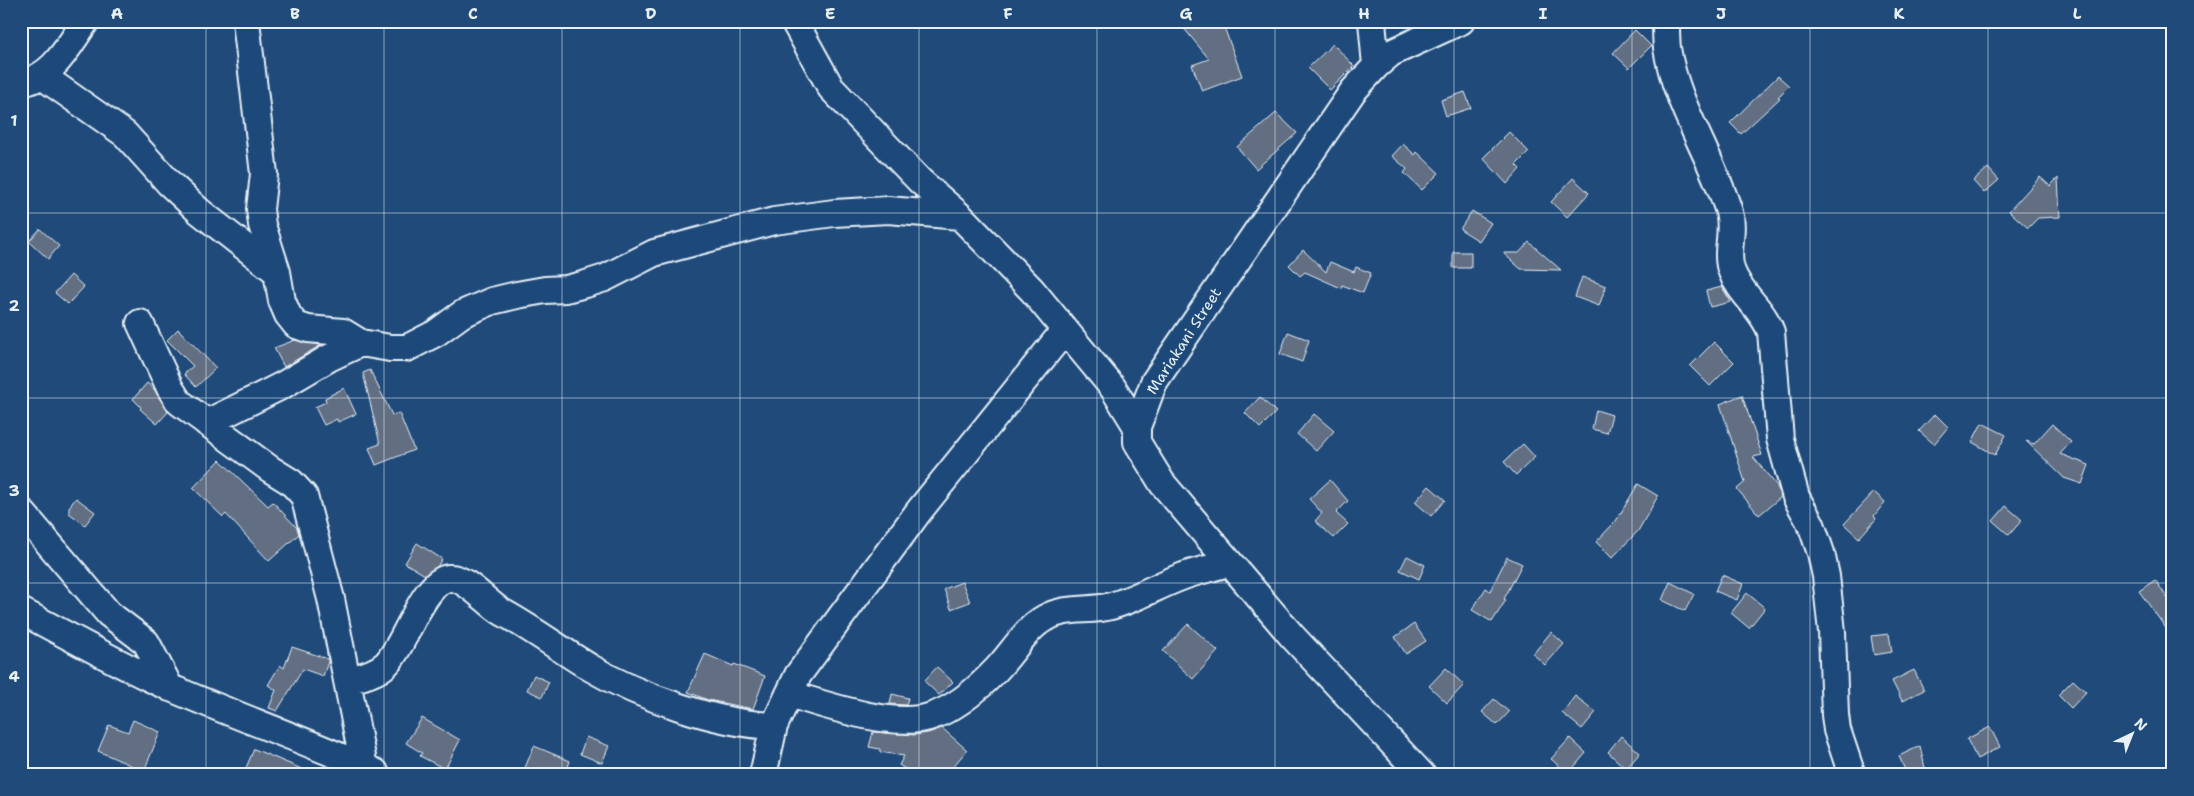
<svg xmlns="http://www.w3.org/2000/svg" width="2194" height="796" viewBox="0 0 2194 796" font-family="'Shantell Sans',sans-serif">
<style>
.building{fill:#626e82;stroke:#e8f1f8}
.lines{fill:none;stroke-linecap:round;stroke-linejoin:round}
.minor-casing{stroke:#e8f1f8;stroke-width:30}
.minor{stroke:#1f4a7a;stroke-width:26}
.grid{fill:none;stroke:#e8f1f8;stroke-width:1;stroke-opacity:0.55}
.labels{text-anchor:middle;dominant-baseline:central;stroke-width:4;stroke-linejoin:round;paint-order:stroke}
.street-label{font-size:15px;fill:#e8f1f8;stroke:#1f4a7a}
.neatline{fill:none;stroke:#e8f1f8;stroke-width:2}
.grid-label{font-size:16px;text-anchor:middle;font-weight:bold;fill:#e8f1f8}
</style>
<rect width="100%" height="100%" fill="#1f4a7a"/>
<filter id="ink" filterUnits="userSpaceOnUse"><feTurbulence type="fractalNoise" baseFrequency=".02" numOctaves="2"/><feDisplacementMap in="SourceGraphic" scale="10" xChannelSelector="R" yChannelSelector="G"/><feConvolveMatrix kernelMatrix="1 2 1 2 8 2 1 2 1" color-interpolation-filters="sRGB"/></filter>
<g filter="url(#ink)">
<path class="building" d="M 1178,21 L 1219,21 L 1224,27 L 1242,76 L 1202,91 L 1192,65 L 1209,59 Z
M 1635,30 L 1651,46 L 1629,68 L 1613,53 Z
M 1333,44 L 1354,66 L 1330,90 L 1308,68 Z
M 1778,76 L 1789,86 L 1778,97 L 1780,98 L 1741,134 L 1730,123 Z
M 1465,92 L 1471,108 L 1446,116 L 1441,100 Z
M 1276,113 L 1297,133 L 1256,169 L 1237,147 Z
M 1509,132 L 1529,152 L 1516,165 L 1520,169 L 1507,184 L 1483,158 Z
M 1403,144 L 1415,155 L 1417,152 L 1439,173 L 1422,190 L 1404,173 L 1407,169 L 1392,156 Z
M 1988,168 L 1999,180 L 1984,193 L 1973,181 Z
M 2040,177 L 2050,186 L 2058,178 L 2060,217 L 2038,218 L 2028,228 L 2009,211 Z
M 1573,178 L 1589,193 L 1567,217 L 1551,202 Z
M 1472,211 L 1491,223 L 1479,241 L 1460,229 Z
M 40,229 L 59,246 L 48,259 L 29,241 Z
M 1529,242 L 1561,270 L 1521,269 L 1503,253 L 1519,253 Z
M 1303,250 L 1326,272 L 1330,262 L 1354,272 L 1356,267 L 1371,273 L 1363,293 L 1342,285 L 1341,288 L 1305,272 L 1300,276 L 1289,265 Z
M 1453,252 L 1471,252 L 1471,268 L 1453,268 Z
M 71,275 L 84,287 L 68,304 L 55,293 Z
M 1582,277 L 1606,286 L 1599,306 L 1575,297 Z
M 1722,287 L 1731,302 L 1710,307 L 1706,291 Z
M 178,329 L 216,368 L 196,387 L 184,374 L 193,366 L 167,340 Z
M 1288,332 L 1309,340 L 1302,362 L 1280,354 Z
M 295,340 L 321,345 L 284,367 L 274,348 Z
M 1714,342 L 1734,362 L 1710,386 L 1690,366 Z
M 370,370 L 392,415 L 399,413 L 414,450 L 376,465 L 369,448 L 380,444 L 363,373 Z
M 147,383 L 154,389 L 168,412 L 157,424 L 140,409 L 141,407 L 133,399 Z
M 344,388 L 356,414 L 338,422 L 337,419 L 324,425 L 315,407 L 326,402 L 325,398 Z
M 1742,395 L 1762,455 L 1753,457 L 1777,486 L 1781,497 L 1759,515 L 1737,489 L 1745,482 L 1720,404 Z
M 1260,397 L 1276,412 L 1260,428 L 1245,413 Z
M 1596,410 L 1612,415 L 1607,433 L 1592,429 Z
M 1314,414 L 1334,431 L 1316,451 L 1297,434 Z
M 1935,414 L 1948,427 L 1934,444 L 1919,431 Z
M 1982,423 L 2006,435 L 1995,455 L 1972,442 Z
M 2052,424 L 2071,442 L 2060,454 L 2089,465 L 2082,484 L 2064,478 L 2026,441 L 2034,444 Z
M 1523,444 L 1535,457 L 1516,475 L 1504,462 Z
M 220,460 L 268,506 L 273,502 L 297,528 L 299,534 L 269,561 L 226,514 L 223,517 L 193,488 Z
M 1330,480 L 1348,501 L 1336,513 L 1348,524 L 1334,538 L 1315,521 L 1322,513 L 1309,499 Z
M 1638,484 L 1658,496 L 1638,531 L 1612,558 L 1596,542 L 1616,521 Z
M 1429,486 L 1445,500 L 1431,516 L 1415,502 Z
M 1874,492 L 1885,502 L 1874,516 L 1876,519 L 1859,538 L 1844,524 Z
M 76,498 L 95,512 L 85,525 L 69,513 L 69,507 Z
M 2006,506 L 2022,520 L 2009,535 L 1993,521 Z
M 417,543 L 442,559 L 437,567 L 425,575 L 405,563 Z
M 1407,556 L 1425,565 L 1419,579 L 1400,570 Z
M 1507,557 L 1522,564 L 1504,599 L 1506,600 L 1492,622 L 1472,610 L 1486,588 L 1490,591 Z
M 1722,575 L 1743,584 L 1737,600 L 1715,591 Z
M 2155,580 L 2173,606 L 2173,638 L 2139,591 Z
M 962,582 L 970,602 L 951,609 L 944,589 Z
M 1670,582 L 1694,594 L 1685,611 L 1662,600 Z
M 1747,593 L 1765,608 L 1749,628 L 1731,613 Z
M 1188,624 L 1218,651 L 1193,679 L 1163,651 Z
M 1414,624 L 1426,641 L 1406,654 L 1395,637 Z
M 1551,632 L 1564,644 L 1545,665 L 1533,654 Z
M 1889,634 L 1892,652 L 1874,655 L 1871,636 Z
M 292,647 L 328,659 L 328,662 L 323,676 L 303,669 L 277,711 L 269,708 L 276,690 L 268,685 L 280,665 L 284,668 Z
M 705,654 L 733,666 L 734,664 L 765,676 L 753,709 L 708,700 L 688,692 Z
M 937,667 L 953,682 L 939,695 L 924,681 Z
M 1446,668 L 1464,685 L 1447,703 L 1429,686 Z
M 1914,670 L 1924,690 L 1902,701 L 1892,681 Z
M 534,675 L 549,682 L 542,697 L 527,690 Z
M 2073,680 L 2086,692 L 2071,708 L 2058,695 Z
M 892,694 L 908,698 L 906,705 L 890,704 Z
M 1575,696 L 1596,712 L 1582,729 L 1562,713 Z
M 1494,699 L 1509,712 L 1497,725 L 1482,712 Z
M 422,718 L 460,740 L 445,769 L 420,756 L 422,753 L 406,743 Z
M 133,720 L 160,732 L 144,771 L 98,751 L 109,725 L 128,732 Z
M 1990,727 L 2000,747 L 1977,759 L 1967,739 Z
M 942,728 L 967,750 L 946,775 L 915,775 L 899,765 L 904,756 L 880,752 L 880,749 L 869,747 L 873,732 L 914,735 L 928,733 Z
M 1621,736 L 1640,753 L 1626,769 L 1608,752 Z
M 586,737 L 609,746 L 602,763 L 580,754 Z
M 1570,738 L 1586,753 L 1568,774 L 1551,759 Z
M 534,746 L 570,761 L 565,775 L 522,775 Z
M 1920,746 L 1925,768 L 1907,775 L 1899,756 Z
M 254,749 L 316,775 L 243,775 Z"/>
<g class="lines">
<defs>
<path id="minor" d="M 246,21 L 264,174 L 260,209 L 262,225 L 277,272 L 282,301 L 288,315 L 296,325 L 308,329 L 343,332 L 361,343
M 794,21 L 831,88 L 920,181 L 960,216 L 1032,290 L 1113,388 L 1137,427
M 1372,21 L 1376,66
M 1666,21 C 1666,30 1666,39 1667,48 C 1676,106 1712,156 1729,212 C 1735,232 1724,253 1732,272 C 1740,294 1763,309 1771,332 L 1780,439 L 1796,497 L 1811,524 L 1821,553 L 1826,576 L 1832,632 L 1835,715 L 1837,730 L 1852,775
M 42,76 L 125,134 L 169,183 L 199,211 L 277,272
M 21,83 C 54,77 68,46 86,21
M 140,323 L 170,388 L 179,402 L 270,469 L 291,482 L 304,496 L 331,599 L 364,767
M 207,423 L 283,385 L 329,358 L 361,343 L 390,348 L 407,348 L 436,333 L 462,314 L 492,301 L 517,295 L 545,290 L 566,289 L 586,284 L 605,278 L 654,253 L 774,221 L 834,213 L 888,210 L 960,216
M 21,511 L 109,614 L 146,642 L 170,688
M 21,611 C 71,637 119,665 171,688 C 238,717 309,741 375,772
M 347,681 C 360,677 375,674 385,665 C 404,649 422,581 449,578 C 465,576 488,604 502,612 C 533,629 561,650 591,668 C 640,697 718,724 774,726
M 789,694 C 826,705 891,728 929,717 C 955,709 978,689 996,670 C 1012,654 1026,628 1045,618 C 1066,606 1089,612 1111,606 C 1136,599 1157,586 1181,577 C 1196,571 1213,568 1228,563
M 763,775 L 774,726 L 798,675 L 919,511 L 1064,331
M 1422,775 L 1292,636 L 1162,483 L 1137,442 L 1137,427 L 1154,382 L 1353,91 L 1376,66 L 1391,53 L 1461,21"/>
</defs>
<use href="#minor" class="minor-casing"/>
<use href="#minor" class="minor"/>
</g>
</g>
<path class="grid" d="M 206,21 L 206,775M 384,21 L 384,775M 562,21 L 562,775M 740,21 L 740,775M 919,21 L 919,775M 1097,21 L 1097,775M 1275,21 L 1275,775M 1454,21 L 1454,775M 1632,21 L 1632,775M 1810,21 L 1810,775M 1988,21 L 1988,775M 21,213 L 2173,213M 21,398 L 2173,398M 21,583 L 2173,583"/>
<g class="labels">
<g class="street-label">
<text transform="translate(1184 341) rotate(-57)">Mariakani Street</text>
</g>
</g>
<rect width="2194" height="796" fill="none" stroke="#1f4a7a" stroke-width="55"/>
<g transform="translate(2132 734) rotate(43)" stroke="#1f4a7a" stroke-width="4" paint-order="stroke">
<path d="M0-4L9 19L0 12L-9 19Z" fill="#e8f1f8"/>
<text y="-8" font-size="14" font-weight="bold" text-anchor="middle" fill="#e8f1f8">N</text>
</g>
<rect x="28" y="28" width="2138" height="740" class="neatline"/>
<g class="grid-label">
<text x="117" y="19">A</text>
<text x="295" y="19">B</text>
<text x="473" y="19">C</text>
<text x="651" y="19">D</text>
<text x="830" y="19">E</text>
<text x="1008" y="19">F</text>
<text x="1186" y="19">G</text>
<text x="1364" y="19">H</text>
<text x="1543" y="19">I</text>
<text x="1721" y="19">J</text>
<text x="1899" y="19">K</text>
<text x="2077" y="19">L</text>
<text x="14" y="126">1</text>
<text x="14" y="311">2</text>
<text x="14" y="496">3</text>
<text x="14" y="682">4</text>
</g>
</svg>
